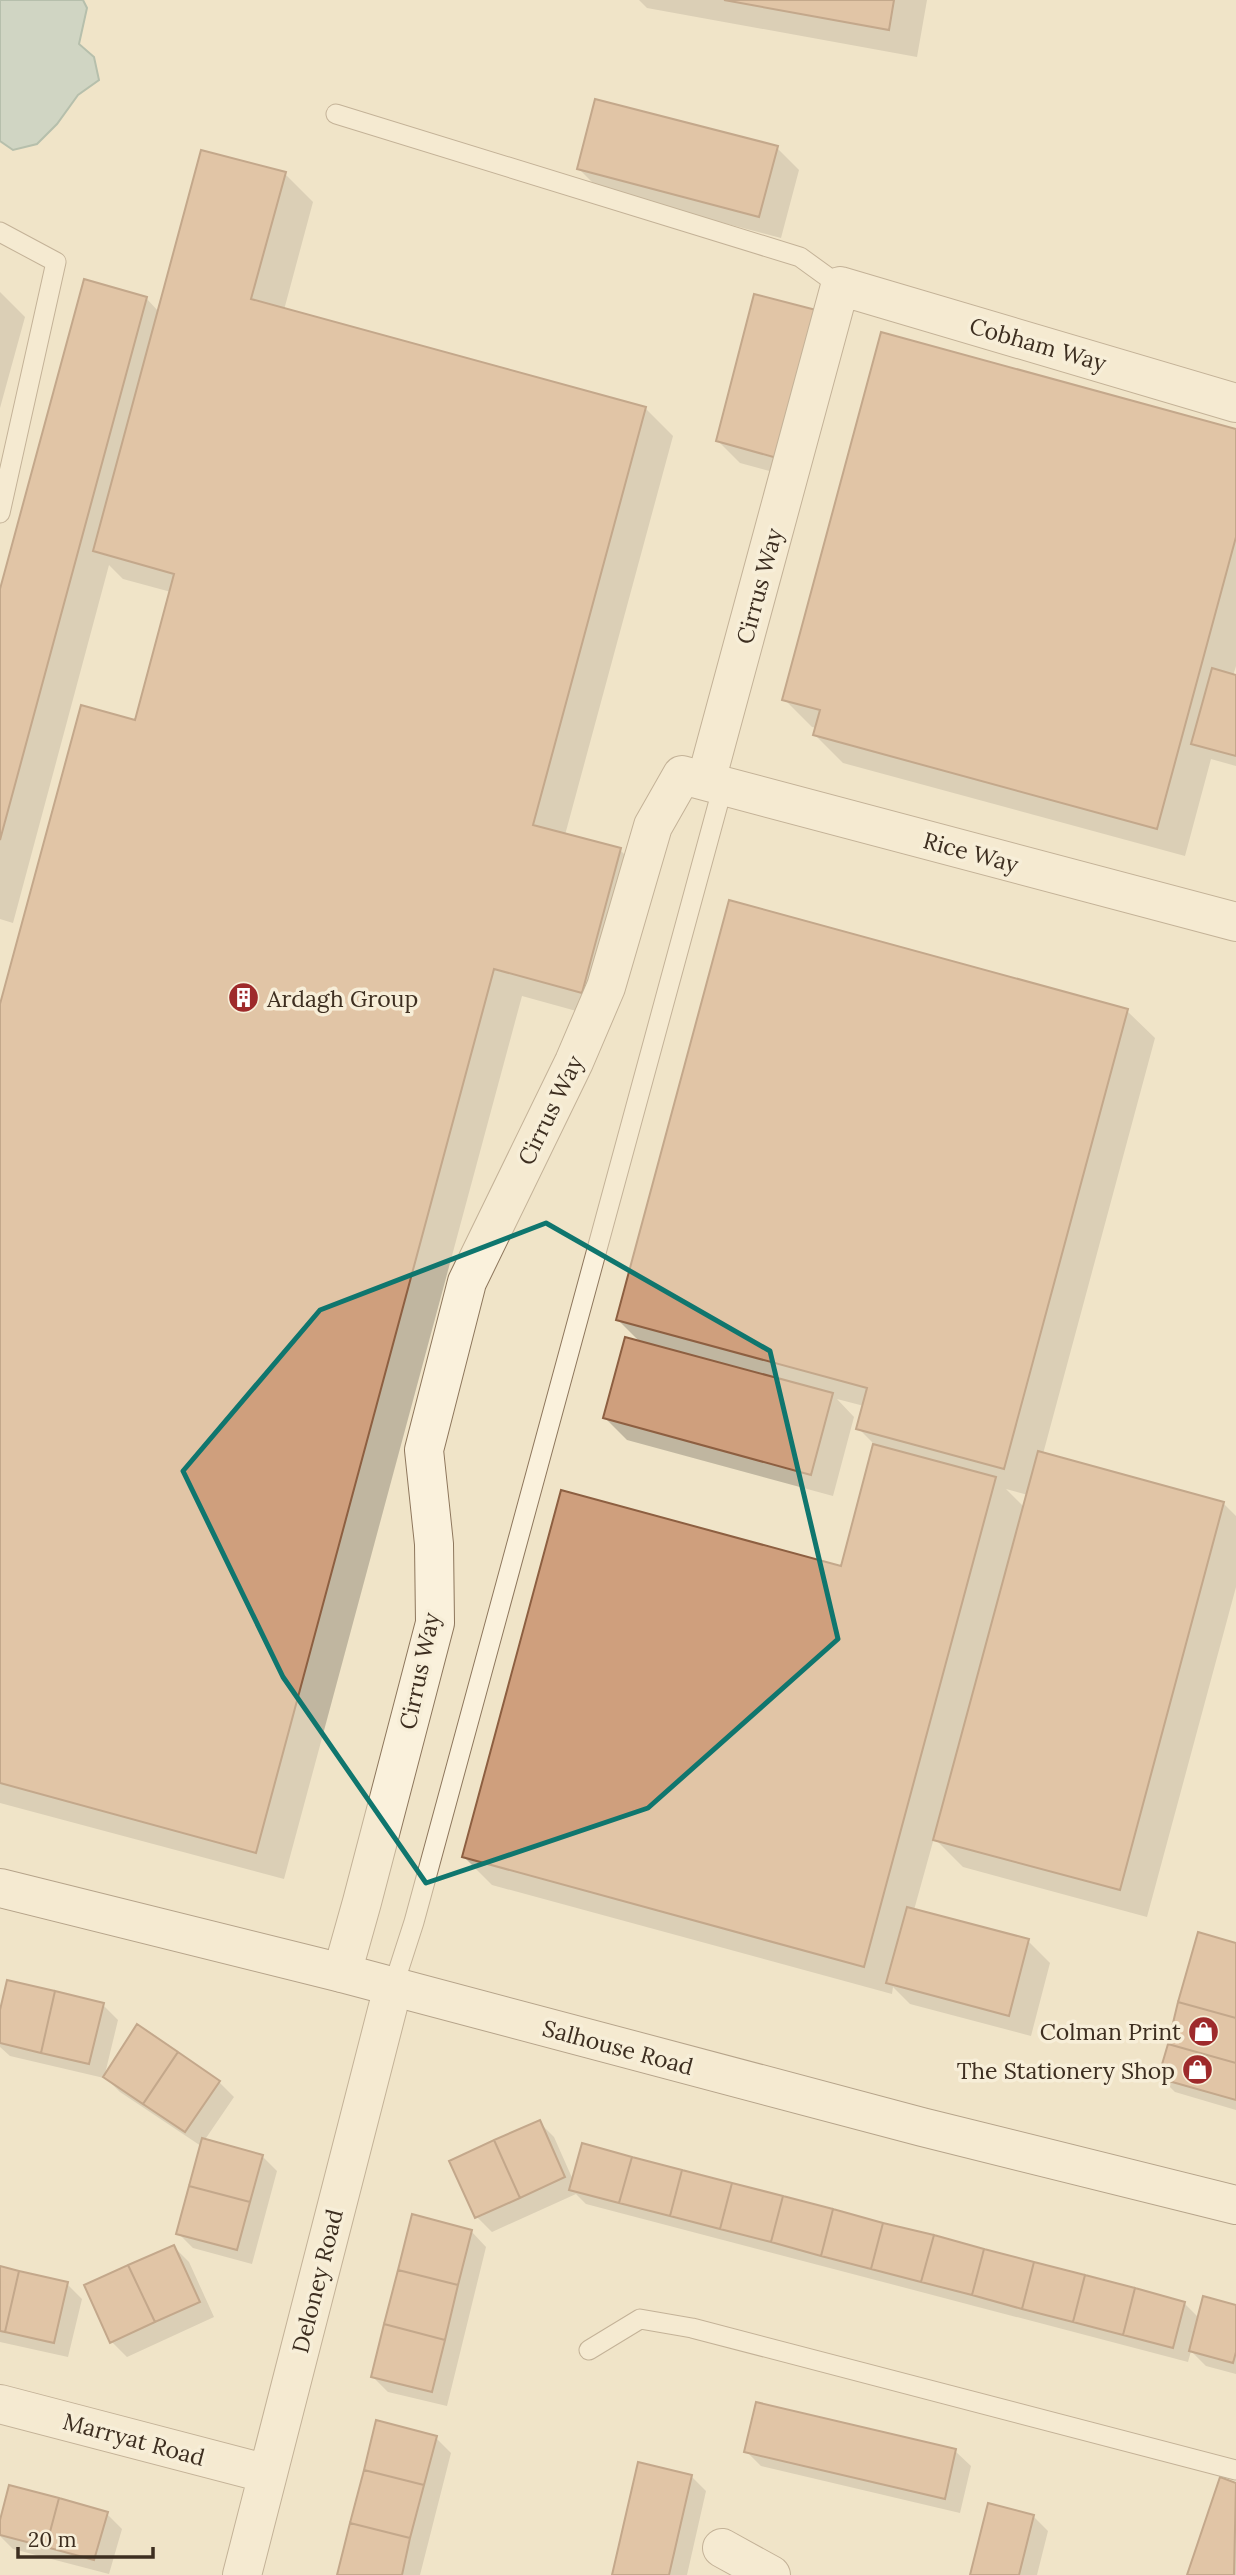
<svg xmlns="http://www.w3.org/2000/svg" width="1236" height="2575" viewBox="0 0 1236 2575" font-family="Lora,serif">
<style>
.water{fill:#a9c4bc;stroke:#6f938a;stroke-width:2}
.shadow{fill:#0003;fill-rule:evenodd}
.building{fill:#cf9f7d;stroke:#8d5f41;stroke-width:2}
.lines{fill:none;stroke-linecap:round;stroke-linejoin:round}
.lane-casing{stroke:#8d765c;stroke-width:21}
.street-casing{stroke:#8d765c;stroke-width:40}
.secondary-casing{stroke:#6f573f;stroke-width:40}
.lane{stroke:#faf1dc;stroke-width:19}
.street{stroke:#faf1dc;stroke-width:38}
.secondary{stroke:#faf1dc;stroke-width:38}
.marked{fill:none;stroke:#0f766e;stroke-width:5;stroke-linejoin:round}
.labels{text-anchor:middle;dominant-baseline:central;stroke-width:7;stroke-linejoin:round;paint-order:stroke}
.street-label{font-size:23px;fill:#3d2e20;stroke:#f7eed8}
.poi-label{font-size:23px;fill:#3d2e20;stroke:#f7eed8;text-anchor:end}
</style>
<rect width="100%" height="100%" fill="#f0e4c8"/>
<path class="water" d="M 0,0 L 83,0 L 87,8 L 79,44 L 94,57 L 99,80 L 78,95 L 57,124 L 37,144 L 13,150 L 0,141 Z"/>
<path class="shadow" d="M 639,0 L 927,0 L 917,57 L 647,8 Z
M 777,148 L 799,170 L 781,238 L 601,191 L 579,169 Z
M 285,174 L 313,202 L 284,310 L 645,408 L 673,436 L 565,835 L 620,850 L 648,878 L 609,1020 L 522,996 L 284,1879 L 0,1803 L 0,1011 L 136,722 L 171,592 L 123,579 L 109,565 L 13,923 L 0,919 L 0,596 L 146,298 L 159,312 Z
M 0,292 L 25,317 L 0,408 Z
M 755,296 L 799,479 L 740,463 L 718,441 Z
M 1236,431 L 1236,666 L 1233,676 L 1236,677 L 1236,766 L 1211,759 L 1185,856 L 843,763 L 815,735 L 817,728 L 812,727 L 784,699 Z
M 1127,1011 L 1155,1038 L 1043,1454 L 1223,1503 L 1236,1516 L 1236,1587 L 1147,1917 L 963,1867 L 934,1838 L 914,1910 L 1028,1941 L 1050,1963 L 1031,2036 L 910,2004 L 893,1987 L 892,1994 L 492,1885 L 464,1857 L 842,1569 L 875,1445 L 858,1428 L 864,1406 L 837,1399 L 854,1417 L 833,1496 L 627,1440 L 605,1418 L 641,1343 L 618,1320 ZM 1006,1489 L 1028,1495 L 1024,1507 Z
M 1236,1944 L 1236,2110 L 1175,2092 L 1160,2077 Z
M 103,2005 L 118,2020 L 104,2078 L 10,2056 L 0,2047 L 0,2017 Z
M 105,2077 L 219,2082 L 234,2097 L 204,2141 L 262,2156 L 277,2171 L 252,2264 L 193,2248 L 178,2233 L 201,2146 L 120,2092 Z
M 539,2122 L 554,2137 L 573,2180 L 1185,2304 L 1199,2318 L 1236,2306 L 1236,2374 L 1206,2366 L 1191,2351 L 1188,2362 L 586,2204 L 576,2194 L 492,2232 L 477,2217 Z
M 471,2231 L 486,2247 L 447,2406 L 388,2392 L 373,2377 Z
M 174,2247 L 189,2262 L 214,2317 L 127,2357 L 112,2342 Z
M 0,2268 L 67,2284 L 82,2299 L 68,2357 L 0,2342 Z
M 436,2438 L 451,2453 L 420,2575 L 339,2575 Z
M 746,2451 L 955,2451 L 971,2466 L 960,2513 L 761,2466 Z
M 691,2476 L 706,2491 L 687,2575 L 614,2575 Z
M 1221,2480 L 1236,2485 L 1236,2575 L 1189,2575 Z
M 107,2514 L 122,2529 L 109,2574 L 13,2549 L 0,2536 L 0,2527 Z
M 1033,2516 L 1048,2531 L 1037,2575 L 972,2575 Z"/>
<path class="building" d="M 724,0 L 894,0 L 889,30 Z
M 595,99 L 778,146 L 759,217 L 577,169 Z
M 201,150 L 286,172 L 251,299 L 646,407 L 533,825 L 621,848 L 582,993 L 494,969 L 256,1853 L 0,1783 L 0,1004 L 81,705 L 135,720 L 174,574 L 93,551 Z
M 84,279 L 147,297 L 0,840 L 0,589 Z
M 754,294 L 816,310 L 777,458 L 716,441 Z
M 881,332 L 1236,429 L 1236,537 L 1157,829 L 813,735 L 820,710 L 782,700 Z
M 1212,668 L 1236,675 L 1236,756 L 1191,744 Z
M 729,900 L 1128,1009 L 1004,1469 L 856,1429 L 867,1388 L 616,1320 Z
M 625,1337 L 833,1393 L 811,1475 L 603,1418 Z
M 873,1444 L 996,1477 L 864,1967 L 462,1857 L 561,1490 L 841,1566 Z
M 1038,1451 L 1224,1502 L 1120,1890 L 933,1840 Z
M 907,1907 L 1029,1939 L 1009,2016 L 886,1983 Z
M 1198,1932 L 1236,1943 L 1236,2018 L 1178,2002 Z
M 7,1980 L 55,1991 L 41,2053 L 0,2043 L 0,2010 Z
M 55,1991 L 104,2003 L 89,2064 L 41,2053 Z
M 1178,2002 L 1236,2018 L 1236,2063 L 1168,2044 Z
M 137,2024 L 178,2052 L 143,2104 L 103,2077 Z
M 1168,2044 L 1236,2063 L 1236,2100 L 1158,2078 Z
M 178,2052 L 220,2081 L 185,2132 L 143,2104 Z
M 540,2120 L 565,2177 L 520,2198 L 494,2140 Z
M 202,2138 L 263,2155 L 250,2202 L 189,2186 Z
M 494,2140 L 520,2198 L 475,2218 L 449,2161 Z
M 582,2143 L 632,2157 L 619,2203 L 569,2190 Z
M 632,2157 L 682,2170 L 670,2216 L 619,2203 Z
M 682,2170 L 732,2183 L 720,2229 L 670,2216 Z
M 732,2183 L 783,2196 L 771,2242 L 720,2229 Z
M 189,2186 L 250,2202 L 237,2250 L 176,2234 Z
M 783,2196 L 833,2209 L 821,2256 L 771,2242 Z
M 833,2209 L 883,2223 L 871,2269 L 821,2256 Z
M 412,2214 L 472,2230 L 458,2285 L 398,2270 Z
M 883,2223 L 934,2235 L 921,2282 L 871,2269 Z
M 934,2235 L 984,2249 L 972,2295 L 921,2282 Z
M 174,2245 L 200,2302 L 155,2322 L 128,2265 Z
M 984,2249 L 1034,2262 L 1022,2309 L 972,2295 Z
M 1034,2262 L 1085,2275 L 1073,2322 L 1022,2309 Z
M 128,2265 L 155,2322 L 110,2343 L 84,2285 Z
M 0,2266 L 19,2271 L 5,2332 L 0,2331 Z
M 398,2270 L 458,2285 L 445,2340 L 384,2324 Z
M 19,2271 L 68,2282 L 54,2343 L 5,2332 Z
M 1085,2275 L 1135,2288 L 1123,2335 L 1073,2322 Z
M 1135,2288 L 1185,2302 L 1173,2348 L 1123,2335 Z
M 1203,2296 L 1236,2305 L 1236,2352 L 1233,2363 L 1189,2351 Z
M 384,2324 L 445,2340 L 432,2392 L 371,2377 Z
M 756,2402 L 956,2449 L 945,2499 L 744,2452 Z
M 376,2420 L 437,2436 L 424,2485 L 364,2470 Z
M 638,2462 L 692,2475 L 669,2575 L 612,2575 Z
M 364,2470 L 424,2485 L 410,2538 L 350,2523 Z
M 1220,2477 L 1236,2483 L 1234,2575 L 1187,2575 Z
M 9,2485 L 59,2498 L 46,2547 L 0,2535 L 0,2520 Z
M 59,2498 L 108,2512 L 94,2560 L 46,2547 Z
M 988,2503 L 1034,2515 L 1019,2575 L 970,2575 Z
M 350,2523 L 410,2538 L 402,2575 L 337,2575 Z"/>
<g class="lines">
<defs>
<path id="lane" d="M 336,114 L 800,257 L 840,286
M 0,232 L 56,262 L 0,513
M 393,1987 L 414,1922 L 723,786
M 589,2350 L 640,2319 L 692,2328 L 1236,2470"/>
<path id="street" d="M 706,781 L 840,286 L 1236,403
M 342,1973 L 362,1902 L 435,1623 L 434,1544 L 424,1450 L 467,1282 L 574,1062 L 606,987 L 653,826 L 682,775 L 1236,922
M 0,2404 L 268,2474
M 722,2548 L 771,2575
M 242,2575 L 393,1987"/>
<path id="secondary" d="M 0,1888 L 342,1973 L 922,2127 L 1236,2205"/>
</defs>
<use href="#lane" class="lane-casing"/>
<use href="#street" class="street-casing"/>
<use href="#secondary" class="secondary-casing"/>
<use href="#lane" class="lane"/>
<use href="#street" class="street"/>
<use href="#secondary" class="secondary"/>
</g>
<path d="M0 0H1236V2575H0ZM 546,1223 L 770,1351 L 838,1639 L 648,1808 L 426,1883 L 283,1677 L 183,1471 L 320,1310 Z" fill="#f0e4c8" fill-opacity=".55" fill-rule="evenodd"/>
<path class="marked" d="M 546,1223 L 770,1351 L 838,1639 L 648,1808 L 426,1883 L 283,1677 L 183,1471 L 320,1310 Z"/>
<defs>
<symbol id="building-disc" viewBox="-11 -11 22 22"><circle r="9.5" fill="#9e2a2b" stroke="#f7eed8"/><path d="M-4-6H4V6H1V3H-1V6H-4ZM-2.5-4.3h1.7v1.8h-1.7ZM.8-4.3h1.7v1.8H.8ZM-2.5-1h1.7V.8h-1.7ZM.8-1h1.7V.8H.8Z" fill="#fff"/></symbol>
<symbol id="shop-disc" viewBox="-11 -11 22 22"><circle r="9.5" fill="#9e2a2b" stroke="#f7eed8"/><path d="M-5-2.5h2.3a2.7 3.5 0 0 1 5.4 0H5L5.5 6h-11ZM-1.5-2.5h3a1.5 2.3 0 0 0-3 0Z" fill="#fff"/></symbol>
</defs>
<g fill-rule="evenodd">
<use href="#building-disc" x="226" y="980" width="35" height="35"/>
<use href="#shop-disc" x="1186" y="2014" width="35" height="35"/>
<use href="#shop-disc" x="1180" y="2052" width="35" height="35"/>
</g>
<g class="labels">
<g class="street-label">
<text transform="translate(1038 344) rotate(16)">Cobham Way</text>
<text transform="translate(759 586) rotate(-75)">Cirrus Way</text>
<text transform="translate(971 852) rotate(15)">Rice Way</text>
<text transform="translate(550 1110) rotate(-64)">Cirrus Way</text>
<text transform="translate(419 1671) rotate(-78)">Cirrus Way</text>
<text transform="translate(618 2047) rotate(15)">Salhouse Road</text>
<text transform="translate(317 2281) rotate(-76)">Deloney Road</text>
<text transform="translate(134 2439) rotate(15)">Marryat Road</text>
</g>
<g class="poi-label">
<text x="267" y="998" text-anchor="start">Ardagh Group</text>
<text x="1181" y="2031">Colman Print</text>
<text x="1175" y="2070">The Stationery Shop</text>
</g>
</g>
<path d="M18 2547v10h135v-10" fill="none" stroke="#3d2e20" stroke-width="3.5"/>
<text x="28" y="2547" font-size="21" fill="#3d2e20" stroke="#f7eed8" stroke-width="5" paint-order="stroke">20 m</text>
</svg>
